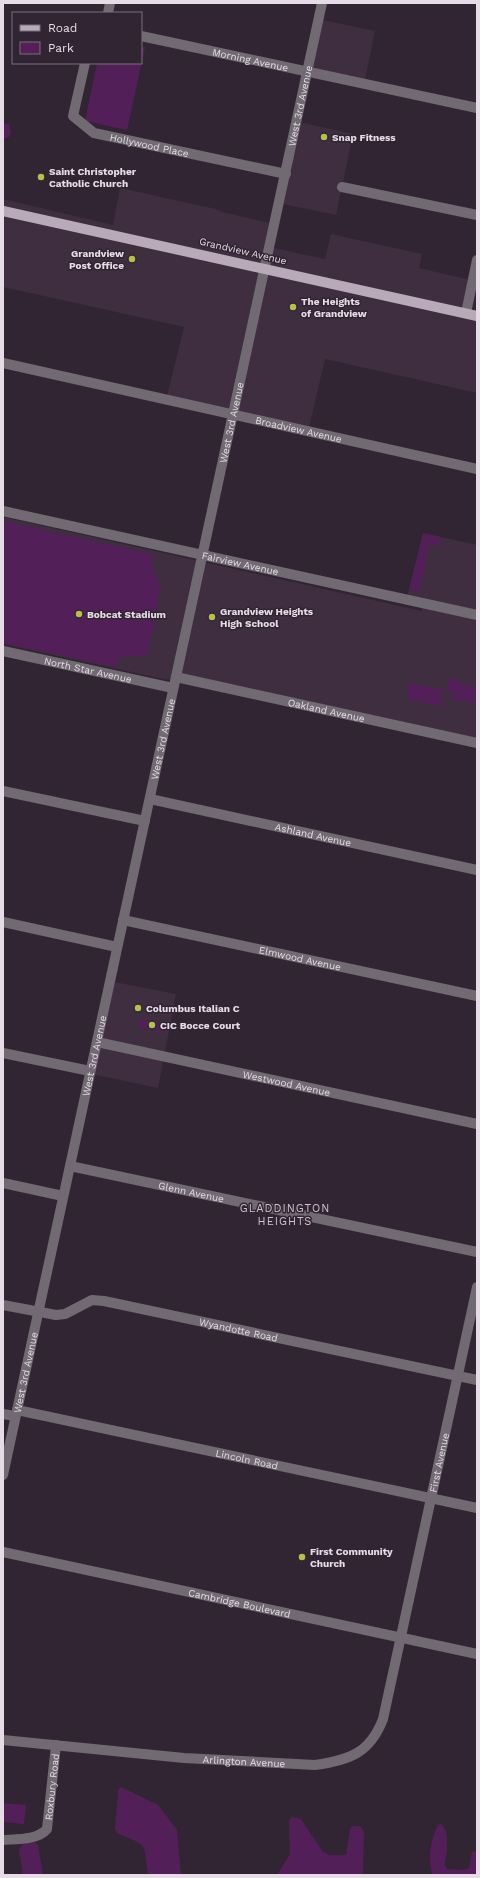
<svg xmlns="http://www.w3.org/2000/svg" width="480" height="1878" viewBox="0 0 480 1878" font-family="'Work Sans',sans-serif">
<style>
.built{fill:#3f2d40}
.green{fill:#531f58}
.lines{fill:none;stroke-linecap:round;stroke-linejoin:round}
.minor{stroke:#716a72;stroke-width:10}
.major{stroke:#b8aab9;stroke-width:10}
.poi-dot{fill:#b6c148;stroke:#322533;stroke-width:1.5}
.labels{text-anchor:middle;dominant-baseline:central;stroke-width:3;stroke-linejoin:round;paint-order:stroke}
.street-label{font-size:10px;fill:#e5dce6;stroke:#322533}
.poi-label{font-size:10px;font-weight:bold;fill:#e5dce6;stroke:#322533;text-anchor:start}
.neighbourhood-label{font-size:11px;letter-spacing:1px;fill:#d1c0d2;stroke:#322533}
</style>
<rect width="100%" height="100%" fill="#322533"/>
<path class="built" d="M 318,19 L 375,31 L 364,85 L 307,73 Z
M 295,121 L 353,134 L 336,215 L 278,203 Z
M 120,188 L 216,209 L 222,212 L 274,224 L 269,247 L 325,259 L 331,234 L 422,254 L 419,268 L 471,280 L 463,313 L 477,317 L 477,393 L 325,359 L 308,432 L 166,400 L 184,327 L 3,287 L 3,199 L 113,225 Z
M 3,517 L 422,611 L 419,599 L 407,597 L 423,533 L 477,545 L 477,738 L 184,674 L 168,680 L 3,644 Z
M 109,981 L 176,994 L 158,1088 L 91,1074 Z"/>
<path class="green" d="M 141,47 L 145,47 L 127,130 L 85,121 L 97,63 L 141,63 Z
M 3,123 L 9,124 L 11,133 L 9,137 L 3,139 Z
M 3,521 L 153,554 L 151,565 L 161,584 L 148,655 L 119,657 L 116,667 L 3,643 Z
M 423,534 L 441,537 L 440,546 L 429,544 L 420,592 L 409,590 Z
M 449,679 L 456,679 L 462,685 L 473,686 L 477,691 L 474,702 L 457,701 L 451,698 L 452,692 L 446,689 Z
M 410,683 L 443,690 L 440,706 L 407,699 Z
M 140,1019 L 166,1024 L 164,1032 L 138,1027 Z
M 121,1787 L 158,1805 L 177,1830 L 181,1875 L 148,1875 C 144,1842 148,1846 117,1833 L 115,1829 L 118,1790 Z
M 3,1803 L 26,1805 L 24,1824 L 3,1822 Z
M 292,1817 L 301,1819 L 323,1852 L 330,1855 L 346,1855 L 350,1829 L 353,1826 L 360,1826 L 364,1832 L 363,1875 L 277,1875 L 290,1854 L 289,1820 Z
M 441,1824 C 451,1833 446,1853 445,1865 L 447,1869 L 463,1870 L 469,1868 L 472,1851 L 476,1852 L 477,1875 L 433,1875 C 427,1861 431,1838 438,1825 Z
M 34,1842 L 38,1845 L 43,1875 L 23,1875 L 19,1850 L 22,1844 Z"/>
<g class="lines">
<g class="minor">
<path d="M 108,13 L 110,3"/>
<path id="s1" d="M 141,36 L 477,108"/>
<path id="s2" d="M 85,63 L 73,116 L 94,133 L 286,174"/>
<path d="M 342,187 L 477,215"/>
<path d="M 466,313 L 477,260"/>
<path id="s3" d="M 3,363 L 477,469"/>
<path id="s4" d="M 3,511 L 477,615"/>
<path id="s5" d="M 3,651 L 173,688"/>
<path id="s6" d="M 176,677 L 477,743"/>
<path d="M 3,791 L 145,821"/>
<path id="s7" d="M 150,799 L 477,870"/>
<path id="s8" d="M 123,920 L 477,996"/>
<path d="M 3,922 L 117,947"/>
<path id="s9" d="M 97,1042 L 477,1124"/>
<path d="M 3,1053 L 90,1071"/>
<path id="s10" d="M 70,1166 L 477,1252"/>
<path d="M 3,1183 L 63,1196"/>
<path id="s11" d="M 3,1305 L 56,1315 L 65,1314 L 92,1300 L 104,1301 L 477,1380"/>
<path id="s12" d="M 17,1410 L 477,1508"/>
<path d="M 3,1414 L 15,1416"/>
<path id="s13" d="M 3,1475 L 322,3"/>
<path id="s14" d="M 3,1552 L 477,1654"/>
<path id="s15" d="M 3,1740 L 184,1758 L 315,1765 C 350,1760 370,1753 383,1719 L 477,1287"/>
<path id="s16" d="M 3,1840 C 17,1839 38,1840 47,1829 L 56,1745"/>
</g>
<path class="major" d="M 3,211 L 477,316"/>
</g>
<g class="poi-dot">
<circle cx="324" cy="137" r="4"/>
<circle cx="41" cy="177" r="4"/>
<circle cx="132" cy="259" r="4"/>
<circle cx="293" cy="307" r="4"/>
<circle cx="79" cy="614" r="4"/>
<circle cx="212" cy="617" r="4"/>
<circle cx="138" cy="1008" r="4"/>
<circle cx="152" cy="1025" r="4"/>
<circle cx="302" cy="1557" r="4"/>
</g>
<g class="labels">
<g class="street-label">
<text stroke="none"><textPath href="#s1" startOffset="112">Morning Avenue</textPath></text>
<text stroke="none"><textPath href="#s13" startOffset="1401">West 3rd Avenue</textPath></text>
<text stroke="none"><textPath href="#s2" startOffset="138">Hollywood Place</textPath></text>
<text transform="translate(243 251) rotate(13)">Grandview Avenue</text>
<text stroke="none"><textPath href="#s13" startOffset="1077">West 3rd Avenue</textPath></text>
<text stroke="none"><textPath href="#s3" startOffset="303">Broadview Avenue</textPath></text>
<text stroke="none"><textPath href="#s4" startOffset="243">Fairview Avenue</textPath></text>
<text stroke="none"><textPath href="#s5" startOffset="87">North Star Avenue</textPath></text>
<text stroke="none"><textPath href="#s6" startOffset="154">Oakland Avenue</textPath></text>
<text stroke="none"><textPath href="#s13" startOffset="753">West 3rd Avenue</textPath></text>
<text stroke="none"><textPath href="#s7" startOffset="167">Ashland Avenue</textPath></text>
<text stroke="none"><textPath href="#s8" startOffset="181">Elmwood Avenue</textPath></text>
<text stroke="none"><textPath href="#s13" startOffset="429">West 3rd Avenue</textPath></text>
<text stroke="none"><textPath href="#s9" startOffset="194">Westwood Avenue</textPath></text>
<text stroke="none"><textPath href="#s10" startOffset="124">Glenn Avenue</textPath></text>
<text stroke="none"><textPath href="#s11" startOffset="243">Wyandotte Road</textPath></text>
<text stroke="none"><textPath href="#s13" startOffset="105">West 3rd Avenue</textPath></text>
<text stroke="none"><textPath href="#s12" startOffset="235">Lincoln Road</textPath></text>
<text stroke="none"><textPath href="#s15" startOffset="663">First Avenue</textPath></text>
<text stroke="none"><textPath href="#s14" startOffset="242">Cambridge Boulevard</textPath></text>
<text stroke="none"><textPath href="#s15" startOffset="242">Arlington Avenue</textPath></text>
<text stroke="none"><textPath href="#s16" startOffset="89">Roxbury Road</textPath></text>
</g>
<g class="poi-label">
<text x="332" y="137">Snap Fitness</text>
<text x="49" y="171">Saint Christopher<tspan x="49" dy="12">Catholic Church</tspan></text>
<text x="124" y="253" text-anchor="end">Grandview<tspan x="124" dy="12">Post Office</tspan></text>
<text x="301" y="301">The Heights<tspan x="301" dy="12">of Grandview</tspan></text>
<text x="220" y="611">Grandview Heights<tspan x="220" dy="12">High School</tspan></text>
<text x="87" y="614">Bobcat Stadium</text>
<text x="146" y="1008">Columbus Italian C</text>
<text x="160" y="1025">CIC Bocce Court</text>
<text x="310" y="1551">First Community<tspan x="310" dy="12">Church</tspan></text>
</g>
<g class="neighbourhood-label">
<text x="285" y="1208">GLADDINGTON<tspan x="285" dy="13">HEIGHTS</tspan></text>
</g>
</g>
<rect width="480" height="1878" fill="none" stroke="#e5dce6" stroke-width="8"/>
<rect x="12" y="12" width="130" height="52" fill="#322533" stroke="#7a6e7b"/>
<rect x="20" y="25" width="20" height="6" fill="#b8aab9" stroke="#7a6e7b"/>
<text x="48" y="32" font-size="12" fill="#e5dce6">Road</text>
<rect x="20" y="42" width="20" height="12" fill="#531f58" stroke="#7a6e7b"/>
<text x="48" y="52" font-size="12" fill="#e5dce6">Park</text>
</svg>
